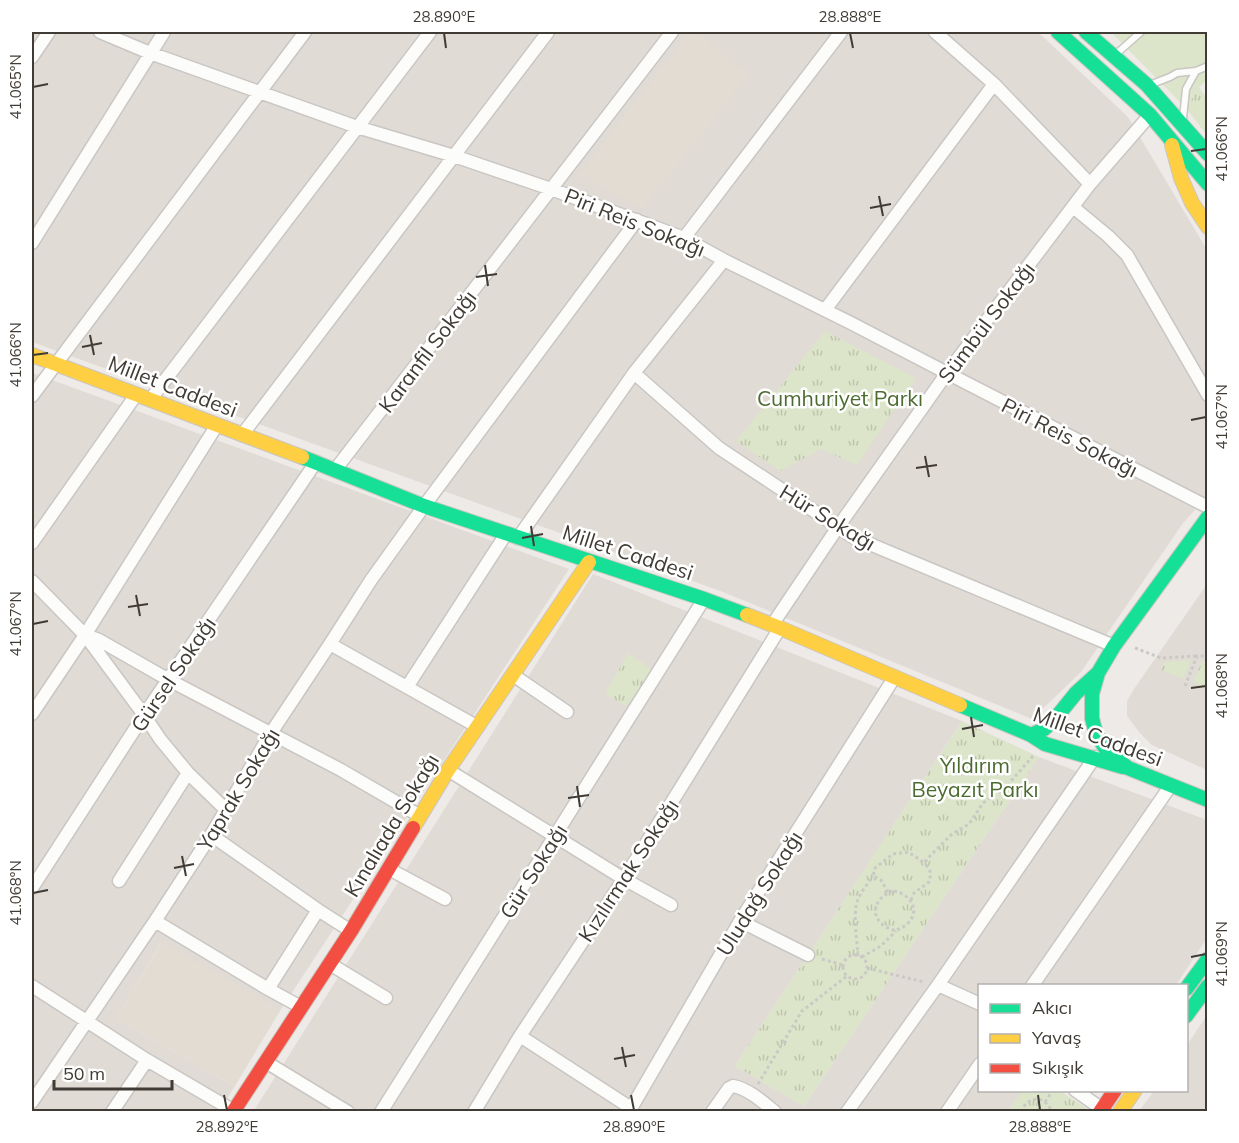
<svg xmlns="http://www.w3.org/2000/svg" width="1239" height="1143" viewBox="0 0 1239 1143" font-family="Mulish,sans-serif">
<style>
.residential{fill:#e1dbd5}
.education{fill:#e3dcd3}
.grass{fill:url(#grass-tufts)}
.pitch{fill:#dce4c9}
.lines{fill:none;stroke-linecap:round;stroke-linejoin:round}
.lane-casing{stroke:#c9c6c3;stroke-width:9}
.street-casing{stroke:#c9c6c3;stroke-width:15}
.fast-casing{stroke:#cbc6bf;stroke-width:16}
.slow-casing{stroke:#cbc6bf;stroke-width:16}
.jam-casing{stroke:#cbc6bf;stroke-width:16}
.path{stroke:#cbc9c6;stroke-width:3;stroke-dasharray:3 3;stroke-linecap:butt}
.lane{stroke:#fcfcfb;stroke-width:6}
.street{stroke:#fcfcfb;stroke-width:12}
.fast{stroke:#16e098;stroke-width:14}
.slow{stroke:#ffcf43;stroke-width:14}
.jam{stroke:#f24e42;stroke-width:14}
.ticks{fill:none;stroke:#413b35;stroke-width:2}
.labels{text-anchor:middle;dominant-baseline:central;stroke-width:5;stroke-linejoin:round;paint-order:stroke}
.street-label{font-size:21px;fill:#413b35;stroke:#fff}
.park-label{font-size:21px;fill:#4c6b30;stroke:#fff}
.neatline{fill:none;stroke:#413b35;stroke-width:2}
.ticks-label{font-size:15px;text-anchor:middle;fill:#413b35}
</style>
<defs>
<pattern id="grass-tufts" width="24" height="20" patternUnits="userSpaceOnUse" patternTransform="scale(1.5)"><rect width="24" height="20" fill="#dce4c9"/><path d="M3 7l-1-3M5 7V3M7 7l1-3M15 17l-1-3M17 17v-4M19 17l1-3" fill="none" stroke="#bec4ad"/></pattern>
</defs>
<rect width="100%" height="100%" fill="#edeae7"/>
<path class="residential" d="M 32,32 L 1038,32 L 1128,117 L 1207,250 L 1207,497 L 1183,523 L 1081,672 L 1032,719 L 723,592 L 32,342 Z
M 33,373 L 569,569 L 280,1011 L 161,943 L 116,1019 L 235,1086 L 219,1111 L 32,1112 L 32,375 Z
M 593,574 L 962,721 L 735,1066 L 804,1106 L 1039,757 L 1207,820 L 1207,938 L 1176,985 L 980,986 L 980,1090 L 1023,1091 L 1008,1111 L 253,1112 Z
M 1207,584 L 1207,770 L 1152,745 L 1139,732 L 1127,716 L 1127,701 L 1134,689 Z
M 1207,1015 L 1207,1111 L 1139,1111 L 1154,1091 L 1186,1090 L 1187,1045 Z"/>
<path class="education" d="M 691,32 L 696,32 L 748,75 L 642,208 L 580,174 Z
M 162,942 L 280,1011 L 235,1086 L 116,1019 Z"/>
<path class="grass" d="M 1199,87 L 1207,99 L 1207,135 L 1186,108 Z
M 825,331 L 916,378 L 857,465 L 821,449 L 780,471 L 736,441 Z
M 628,653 L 654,671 L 626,706 L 605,694 Z
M 1191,660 L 1184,679 L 1161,670 L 1164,662 Z
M 1207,661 L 1208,661 L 1207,688 L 1193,682 L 1202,662 Z
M 962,721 L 1039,757 L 804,1106 L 735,1066 Z
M 1023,1090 L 1060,1091 L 1091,1111 L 1008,1112 Z"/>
<path class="pitch" d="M 1111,32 L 1207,32 L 1207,80 L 1199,87 L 1186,108 Z"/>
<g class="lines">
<defs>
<path id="lane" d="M 1115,55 L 1141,32
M 1152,84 L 1170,77 L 1177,73 L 1196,71 L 1208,66
M 1183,118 L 1186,89 L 1196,71"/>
<path id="street" d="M 100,32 L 150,53 L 357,127 L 454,156 L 551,189 L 684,238 L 724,260 L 851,323 L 947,373 L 1208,507
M 935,32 L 994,84 L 1090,184
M 32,57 L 49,32
M 1073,207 L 1108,236 L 1127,255 L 1208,395
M 684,238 L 841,32
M 32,243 L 164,32
M 825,310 L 994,84
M 634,373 L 719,448 L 853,537 L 1114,646
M 32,396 L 305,32
M 150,400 L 430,32
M 242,435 L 548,32
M 335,470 L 672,32
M 518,538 L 634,373 L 724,260
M 32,543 L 136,395
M 32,581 L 85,635 L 144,715 L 160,739 L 188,773 L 225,809
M 772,625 L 838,527 L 947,373 L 1090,184 L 1150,115
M 85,635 L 99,640 L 169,680 L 341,770 L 420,816
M 330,644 L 478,727
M 513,675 L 567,712
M 407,687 L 506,534
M 32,714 L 85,635 L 217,425
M 448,770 L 624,879 L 671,905
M 211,835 L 318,910 L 351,931
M 389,869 L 445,899
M 119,881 L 188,773
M 32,888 L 144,715 L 316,462
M 155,921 L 268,989 L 301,1007
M 740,921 L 808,955
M 330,964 L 386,998
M 938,985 L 980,1004
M 32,986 L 147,1060 L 234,1111
M 1032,986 L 1171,785
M 268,989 L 318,910
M 520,1036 L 631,1108
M 266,1062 L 348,1112
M 1075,1090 L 1102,1109
M 32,1102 L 155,921 L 211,835 L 271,733 L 330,644 L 371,580 L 424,506 L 637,220
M 112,1112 L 147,1060
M 381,1112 L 704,599
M 474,1112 L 520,1036 L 624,879 L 780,628
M 629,1112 L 740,921 L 894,678
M 712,1112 L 729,1088 L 733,1086 C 749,1089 763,1102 775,1112
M 847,1112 L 938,985 L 1095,757
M 947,1112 L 980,1064"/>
<path id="fast" d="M 1058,32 L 1150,115 L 1208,184
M 1086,32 L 1147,85 L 1208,154
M 302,457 L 424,506 L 704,599 L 747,615
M 1098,673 L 1092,694 L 1092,718 L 1096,734 L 1108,752 L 1128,768 L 1208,800
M 960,705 L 1031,735 L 1045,744 L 1123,767
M 1031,735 L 1044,729 L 1055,719 L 1076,693 L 1098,673 L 1114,646 L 1208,517
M 1186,989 L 1208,959
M 1186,1016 L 1208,986"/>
<path id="slow" d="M 1172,145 L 1181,178 L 1192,203 L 1208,227
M 32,355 L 302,457
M 747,615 L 780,628 L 960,705
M 413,828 L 448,770 L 589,562
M 1120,1112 L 1135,1090"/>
<path id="jam" d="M 233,1112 L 351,931 L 413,828
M 1100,1112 L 1115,1090"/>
</defs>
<use href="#lane" class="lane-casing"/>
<use href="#street" class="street-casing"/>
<use href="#fast" class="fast-casing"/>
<use href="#slow" class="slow-casing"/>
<use href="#jam" class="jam-casing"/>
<path class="path" d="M 1135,648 L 1161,658 L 1197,656
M 1185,686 L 1197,656 L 1208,656
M 894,891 C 910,894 921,910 908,923 C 905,927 900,928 896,931 C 891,929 886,928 882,924 C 868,912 879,894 894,891 Z
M 888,892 L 881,880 L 873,876 L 875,868 L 893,854 L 908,852 L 925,863
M 911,900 L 914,893 L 929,882 L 931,873 L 925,863 L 927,859 L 952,834 L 969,824 L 983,803 L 1005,788 L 1033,756
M843 967a12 12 0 1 1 24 0a12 12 0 1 1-24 0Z
M 858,956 C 857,941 854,921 856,906 C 858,895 867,885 873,876
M 862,957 L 881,946 L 896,931
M 822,959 L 843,965
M 867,968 L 924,982
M 758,1084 L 802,1011 L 847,976
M 1045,1102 L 1053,1090
M 1021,1112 C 1028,1095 1045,1095 1052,1112"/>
<use href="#lane" class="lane"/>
<use href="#street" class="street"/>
<use href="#fast" class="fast"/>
<use href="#slow" class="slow"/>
<use href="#jam" class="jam"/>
</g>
<path class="ticks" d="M 444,33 L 446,48M 850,33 L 853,48M 33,87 L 48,84M 1191,151 L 1206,149M 879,196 L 883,216M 870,208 L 891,204M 485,265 L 488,286M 476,277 L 497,274M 90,335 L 94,355M 82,347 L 102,343M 33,355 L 48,353M 1191,420 L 1206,417M 925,456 L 929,477M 916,468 L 937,465M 531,526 L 534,546M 522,538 L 543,534M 136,595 L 140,616M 128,607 L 148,604M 33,624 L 48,621M 1191,688 L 1206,686M 971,717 L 974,737M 962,729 L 983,725M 577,786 L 580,807M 568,798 L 589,795M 182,856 L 186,876M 174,868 L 194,864M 33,893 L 48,890M 1191,957 L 1206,954M 622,1047 L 626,1067M 614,1059 L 635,1055M 224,1095 L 227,1110M 631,1095 L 634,1110M 1038,1095 L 1040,1110"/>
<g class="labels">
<g class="street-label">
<text transform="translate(635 222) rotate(22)">Piri Reis Sokağı</text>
<text transform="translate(986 322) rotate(-53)">Sümbül Sokağı</text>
<text transform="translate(427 351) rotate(-53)">Karanfil Sokağı</text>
<text transform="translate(173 386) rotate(21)">Millet Caddesi</text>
<text transform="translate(1070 437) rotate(27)">Piri Reis Sokağı</text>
<text transform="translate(828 517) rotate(31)">Hür Sokağı</text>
<text transform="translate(628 552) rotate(18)">Millet Caddesi</text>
<text transform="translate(173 674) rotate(-56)">Gürsel Sokağı</text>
<text transform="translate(1098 736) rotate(20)">Millet Caddesi</text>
<text transform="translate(238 789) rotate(-59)">Yaprak Sokağı</text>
<text transform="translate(391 825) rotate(-59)">Kınalıada Sokağı</text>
<text transform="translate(628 870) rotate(-57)">Kızılırmak Sokağı</text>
<text transform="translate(533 871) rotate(-58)">Gür Sokağı</text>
<text transform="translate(759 893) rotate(-58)">Uludağ Sokağı</text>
</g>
<g class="park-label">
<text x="840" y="398">Cumhuriyet Parkı</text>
<text x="975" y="765">Yıldırım<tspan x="975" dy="24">Beyazıt Parkı</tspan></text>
</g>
</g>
<rect width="1239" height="1143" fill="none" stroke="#ffffff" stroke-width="66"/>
<rect x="978" y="984" width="210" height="108" fill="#ffffff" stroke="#b3b1ae" stroke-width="1.5"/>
<rect x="990" y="1004" width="30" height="9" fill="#16e098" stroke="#b3b1ae" stroke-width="1.5"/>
<text x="1032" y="1014" font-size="18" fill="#413b35">Akıcı</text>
<rect x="990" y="1034" width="30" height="9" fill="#ffcf43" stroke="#b3b1ae" stroke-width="1.5"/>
<text x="1032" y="1044" font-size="18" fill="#413b35">Yavaş</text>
<rect x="990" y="1064" width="30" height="9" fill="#f24e42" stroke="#b3b1ae" stroke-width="1.5"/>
<text x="1032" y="1074" font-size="18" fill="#413b35">Sıkışık</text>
<path d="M54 1080v9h118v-9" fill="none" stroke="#413b35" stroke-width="3"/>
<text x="63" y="1080" font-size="18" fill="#413b35" stroke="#ffffff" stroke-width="4.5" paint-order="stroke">50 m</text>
<rect x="33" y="33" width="1173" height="1077" class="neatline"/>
<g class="ticks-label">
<text x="444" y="22">28.890°E</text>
<text x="850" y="22">28.888°E</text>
<text transform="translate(16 87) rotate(-90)" y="5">41.065°N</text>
<text transform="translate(1222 149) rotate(-90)" y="5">41.066°N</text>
<text transform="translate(16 355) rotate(-90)" y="5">41.066°N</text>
<text transform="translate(1222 417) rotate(-90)" y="5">41.067°N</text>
<text transform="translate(16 624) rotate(-90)" y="5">41.067°N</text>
<text transform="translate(1222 686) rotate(-90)" y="5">41.068°N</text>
<text transform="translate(16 893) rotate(-90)" y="5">41.068°N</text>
<text transform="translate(1222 954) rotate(-90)" y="5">41.069°N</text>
<text x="227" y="1132">28.892°E</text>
<text x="634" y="1132">28.890°E</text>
<text x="1040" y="1132">28.888°E</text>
</g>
</svg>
